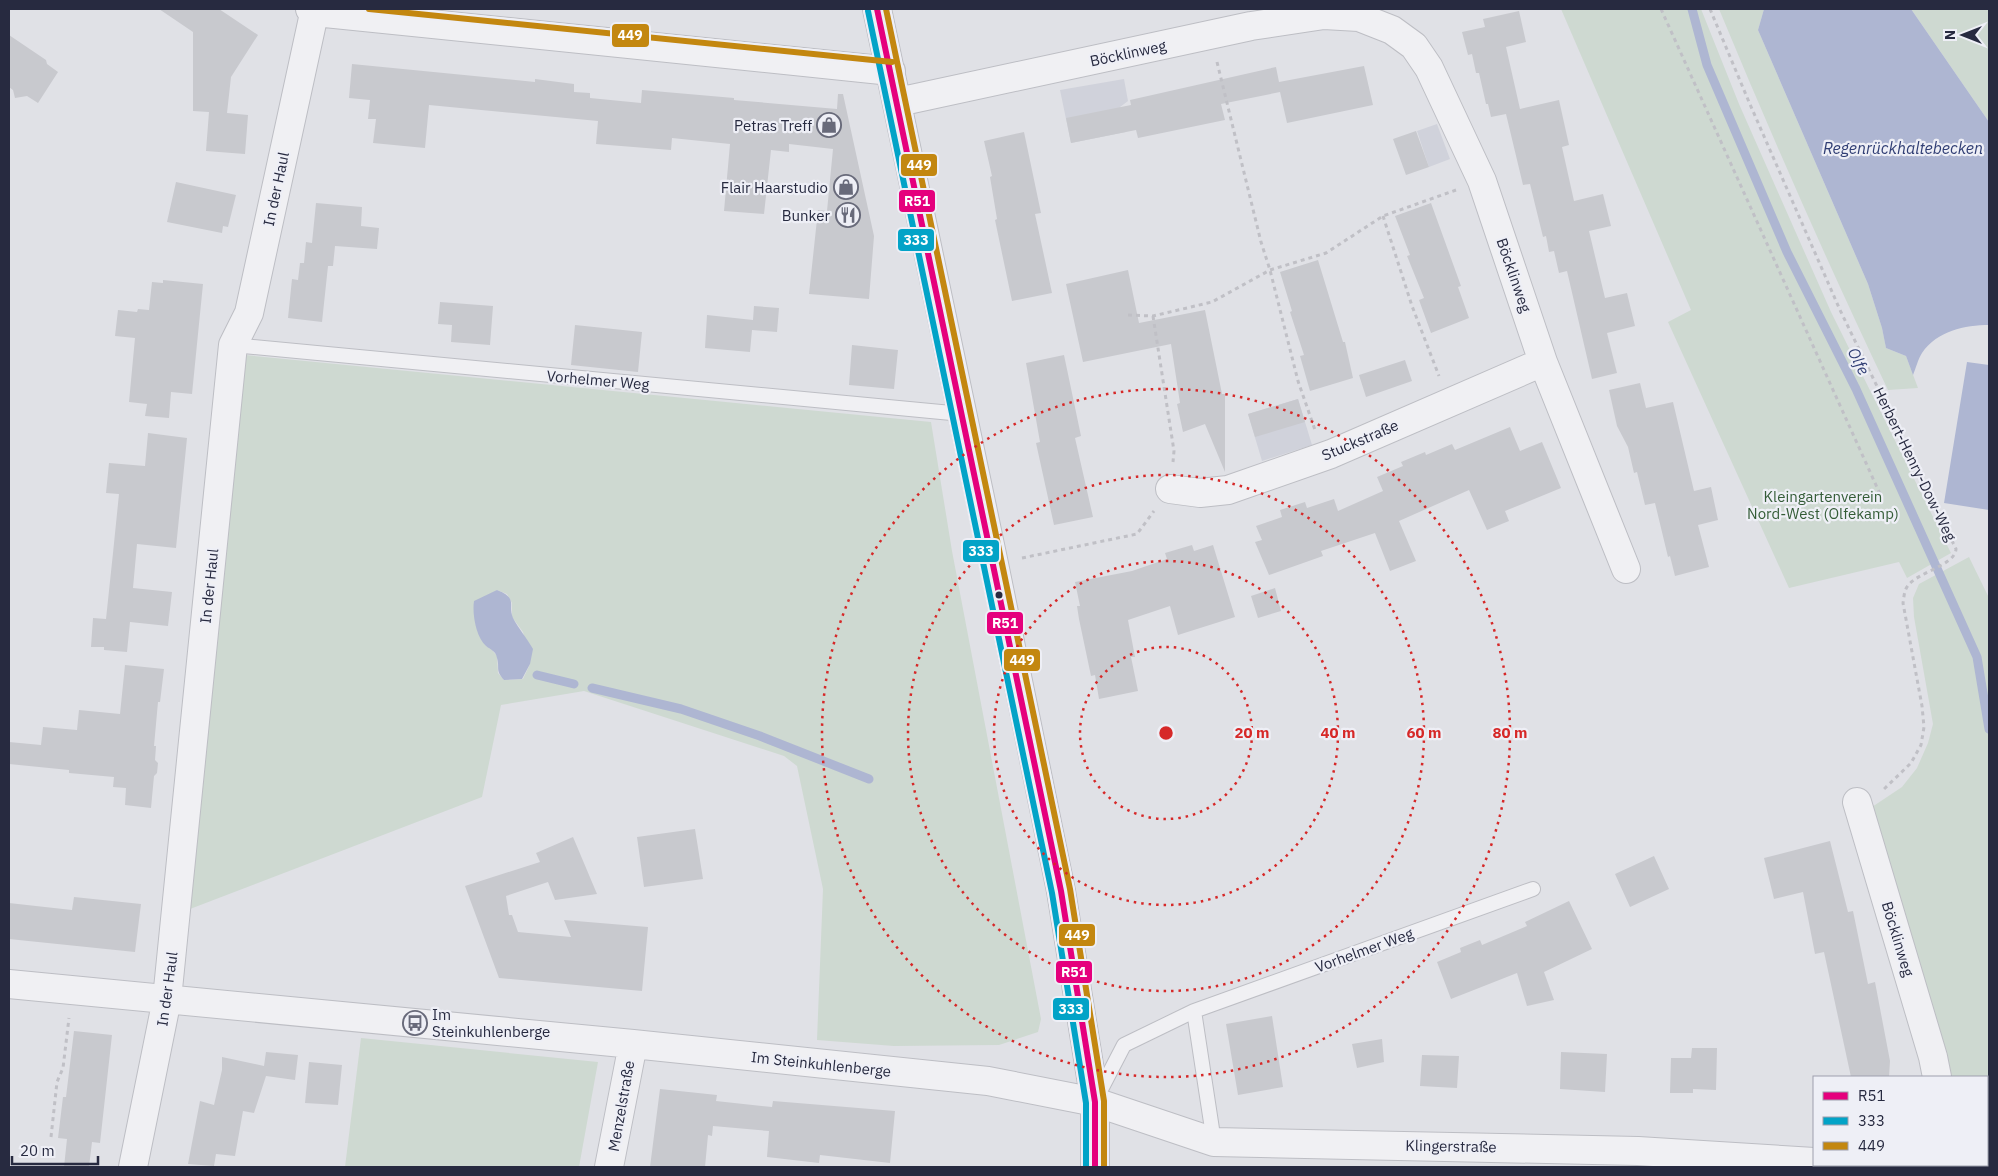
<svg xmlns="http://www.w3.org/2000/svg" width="1998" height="1176" viewBox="0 0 1998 1176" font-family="'IBM Plex Sans',sans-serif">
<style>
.built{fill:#d0d2db}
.green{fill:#ced9d1;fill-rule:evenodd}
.water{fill:#aeb6d2}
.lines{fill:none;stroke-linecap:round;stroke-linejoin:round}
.stream{stroke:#aeb6d2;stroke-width:9}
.building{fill:#c8c9ce}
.lane-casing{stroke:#bdbec4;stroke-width:16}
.street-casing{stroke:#bdbec4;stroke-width:30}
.path{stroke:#c0c0c6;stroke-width:3;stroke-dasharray:4 4;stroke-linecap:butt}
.lane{stroke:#f0f0f3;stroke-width:14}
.street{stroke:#f0f0f3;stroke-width:28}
.bus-1-casing{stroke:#eeeff6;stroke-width:10}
.bus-2-casing{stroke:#eeeff6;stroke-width:10}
.bus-3-casing{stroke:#eeeff6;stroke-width:10}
.bus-1{stroke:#e5007d;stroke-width:6}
.bus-2{stroke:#02a3c7;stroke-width:6}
.bus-3{stroke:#c38710;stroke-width:6}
.ring{fill:none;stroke:#d62828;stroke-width:2.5;stroke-dasharray:2.5 5}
.bus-dot{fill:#272a40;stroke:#eeeff6;stroke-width:2}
.labels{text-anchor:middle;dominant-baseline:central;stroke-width:4.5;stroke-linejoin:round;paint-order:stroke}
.street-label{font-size:15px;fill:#272a40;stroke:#eeeff6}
.poi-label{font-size:15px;fill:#272a40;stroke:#eeeff6;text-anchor:end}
.park-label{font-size:15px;fill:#345c37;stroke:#eeeff6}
.water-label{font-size:16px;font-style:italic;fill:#303e74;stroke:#eeeff6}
.centre{fill:#d62828;stroke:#eeeff6;stroke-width:2.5}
.ring-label{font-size:15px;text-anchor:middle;font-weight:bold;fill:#d62828;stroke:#eeeff6;stroke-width:4.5;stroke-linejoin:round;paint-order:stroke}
.line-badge{stroke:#eeeff6;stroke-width:2}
.badge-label{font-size:14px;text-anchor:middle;font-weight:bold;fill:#fff}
</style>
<rect width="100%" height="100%" fill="#e0e1e6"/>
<path class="built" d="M 1124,79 L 1128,101 L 1120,107 L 1126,132 L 1071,143 L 1060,90 Z
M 1437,124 L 1450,159 L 1429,167 L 1417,131 Z
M 1298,399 L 1312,445 L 1262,461 L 1248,414 Z"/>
<path class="green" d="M 1561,9 L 1701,9 L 1739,104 L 1831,312 L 1951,553 L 1907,578 L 1899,562 L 1789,588 L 1668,322 L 1691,310 Z
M 1719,9 L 1764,9 L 1758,30 L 1868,284 L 1882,328 L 1886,348 L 1906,356 L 1918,388 L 1888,390 C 1828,264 1772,137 1719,9 Z
M 1911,9 L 1989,9 L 1989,122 Z
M 245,355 L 931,422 L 952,551 L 1041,1019 L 1038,1032 L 999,1045 L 894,1046 L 817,1040 L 823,889 L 797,766 L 784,756 L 584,691 L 501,705 L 482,797 L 190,909 ZM 497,590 L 507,594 L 512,603 L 512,617 L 523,632 L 530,664 L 523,679 L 504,680 L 498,673 L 497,656 L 492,650 L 486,646 L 475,623 Z
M 1969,557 L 1989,598 L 1989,1160 L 1987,1160 L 1987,1077 L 1951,1077 L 1872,807 L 1902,787 L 1917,768 L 1928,743 L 1933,724 L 1914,617 L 1913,598 L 1919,584 Z
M 361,1038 L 598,1062 L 579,1167 L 345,1167 Z"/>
<path class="water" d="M 1764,9 L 1911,9 L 1989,122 L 1989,325 C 1965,325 1937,331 1922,353 C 1918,359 1916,368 1913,375 L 1906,356 L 1886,348 L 1882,328 L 1868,284 L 1758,30 Z
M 1967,362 L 1989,365 L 1989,510 L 1944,503 Z
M 497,590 C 519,599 507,604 513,618 C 518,628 527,638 533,649 L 530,664 L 522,679 L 504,680 C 495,670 500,668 497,658 C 496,651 491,650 486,646 C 476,637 472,614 474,601 Z"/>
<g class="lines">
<path class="stream" d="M 1692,9 L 1707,65 L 1787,252 L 1856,389 L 1977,657 L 1989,729
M 537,675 L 574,684
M 592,688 L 681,709 L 760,736 L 869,779"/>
</g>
<path class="building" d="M 159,9 L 219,9 L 258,35 L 231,77 L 227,113 L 248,115 L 245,154 L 206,151 L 209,112 L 193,111 L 193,32 Z
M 1519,11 L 1526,42 L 1506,47 L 1520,109 L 1559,100 L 1569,145 L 1562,147 L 1574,201 L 1603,194 L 1611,226 L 1589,231 L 1605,298 L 1627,293 L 1635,326 L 1607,333 L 1617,373 L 1592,379 L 1567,271 L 1559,273 L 1554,251 L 1549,252 L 1546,236 L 1543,237 L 1530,184 L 1523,185 L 1506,114 L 1491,117 L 1488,104 L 1486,104 L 1479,73 L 1476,73 L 1472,54 L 1468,55 L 1462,32 L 1485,27 L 1483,19 Z
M 9,35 L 46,60 L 47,64 L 58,72 L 38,103 L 27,96 L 15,98 L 13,90 L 9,87 Z
M 352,64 L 535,82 L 535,79 L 574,84 L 574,92 L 590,93 L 590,98 L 641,103 L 642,90 L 734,98 L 734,100 L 837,109 L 838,94 L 843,94 L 874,236 L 869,299 L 809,294 L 818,210 L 827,211 L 833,149 L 789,144 L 789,152 L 771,150 L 764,214 L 724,211 L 730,144 L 672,138 L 671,150 L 596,144 L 598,121 L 429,105 L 425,148 L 373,143 L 376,119 L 368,119 L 370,100 L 349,98 Z
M 1364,66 L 1373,105 L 1287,123 L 1280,92 L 1221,104 L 1225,120 L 1138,138 L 1136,130 L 1071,143 L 1066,118 L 1131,105 L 1130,100 L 1276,67 L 1279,82 Z
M 1416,131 L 1429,167 L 1406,175 L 1393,139 Z
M 1024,132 L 1041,213 L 1035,214 L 1052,293 L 1012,301 L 995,220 L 997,219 L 990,177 L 992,176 L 984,141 Z
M 176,182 L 236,195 L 228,227 L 223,226 L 222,233 L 167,222 Z
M 316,203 L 362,207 L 361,226 L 379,228 L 377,249 L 335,246 L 333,266 L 328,266 L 322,322 L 288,318 L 292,279 L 298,280 L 300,263 L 304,263 L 306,242 L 312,243 Z
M 1431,203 L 1461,286 L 1458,287 L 1469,318 L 1431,333 L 1419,300 L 1424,298 L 1407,256 L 1410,255 L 1395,216 Z
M 1318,260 L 1343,342 L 1345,342 L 1353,378 L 1310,391 L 1300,356 L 1304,355 L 1290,312 L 1292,311 L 1280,272 Z
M 1128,270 L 1139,323 L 1205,310 L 1222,394 L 1225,394 L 1225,472 L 1205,424 L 1183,432 L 1177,404 L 1180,403 L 1171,344 L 1083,362 L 1066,284 Z
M 163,280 L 203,284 L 192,394 L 171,392 L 169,418 L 145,416 L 147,404 L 129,402 L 135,338 L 115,336 L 118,310 L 137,312 L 138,309 L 149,310 L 152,282 L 163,283 Z
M 440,302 L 493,306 L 490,345 L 451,342 L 452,325 L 438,324 Z
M 754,306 L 779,308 L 777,332 L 752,330 L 750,352 L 705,348 L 707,315 L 753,320 Z
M 575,325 L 642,332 L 638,372 L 571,365 Z
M 852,345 L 898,350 L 894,389 L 849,385 Z
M 1064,355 L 1081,436 L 1075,438 L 1093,517 L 1054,525 L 1036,443 L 1040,442 L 1026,363 Z
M 1405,360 L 1412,381 L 1366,397 L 1359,375 Z
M 1640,383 L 1646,408 L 1673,402 L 1694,491 L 1711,487 L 1718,520 L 1698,525 L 1709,567 L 1675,576 L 1670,556 L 1668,557 L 1655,503 L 1645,505 L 1637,472 L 1634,473 L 1628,447 L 1617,426 L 1609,390 Z
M 1298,399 L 1305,422 L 1255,437 L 1248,414 Z
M 1510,427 L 1520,451 L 1542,442 L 1561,488 L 1505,511 L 1509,521 L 1487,530 L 1469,490 L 1399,521 L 1416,561 L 1390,571 L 1375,533 L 1321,551 L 1323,556 L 1269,575 L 1255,542 L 1262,540 L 1256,526 L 1282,517 L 1280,510 L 1305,502 L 1307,508 L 1334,499 L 1338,511 L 1383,491 L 1377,477 L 1403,466 L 1401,462 L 1425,452 L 1426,455 L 1452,444 L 1455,450 Z
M 148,433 L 187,438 L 176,548 L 137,544 L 133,588 L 172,592 L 168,626 L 130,622 L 127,652 L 104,650 L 104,647 L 91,647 L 93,618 L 106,619 L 113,553 L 119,494 L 106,493 L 109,463 L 145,466 Z
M 1192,545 L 1194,551 L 1213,545 L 1235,617 L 1178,635 L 1170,606 L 1128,620 L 1135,657 L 1131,657 L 1138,691 L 1099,699 L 1095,675 L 1091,676 L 1079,619 L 1077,606 L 1080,606 L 1075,582 L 1132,571 L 1167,559 L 1165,553 Z
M 1275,588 L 1281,611 L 1258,618 L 1251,596 Z
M 125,665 L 164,669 L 160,702 L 158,702 L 154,746 L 156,746 L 155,760 L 158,763 L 157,773 L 154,776 L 151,808 L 125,805 L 126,788 L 113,787 L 114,777 L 69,773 L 69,770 L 9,764 L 9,742 L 41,745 L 43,727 L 77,730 L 79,710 L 120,714 Z
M 695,829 L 703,879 L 644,887 L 637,837 Z
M 573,837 L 597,894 L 555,900 L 548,882 L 506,896 L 509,915 L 512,915 L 518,932 L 571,937 L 564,920 L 648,927 L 642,991 L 499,978 L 465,886 L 540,862 L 536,853 Z
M 1830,841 L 1848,912 L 1853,911 L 1868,984 L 1875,982 L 1890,1061 L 1889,1077 L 1851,1077 L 1824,952 L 1815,954 L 1803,892 L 1774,899 L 1764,858 Z
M 1654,856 L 1669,889 L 1630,907 L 1615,874 Z
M 74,897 L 141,904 L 135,952 L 9,939 L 9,903 L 72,910 Z
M 1569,901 L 1592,949 L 1544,972 L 1554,1000 L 1527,1006 L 1517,973 L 1451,999 L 1437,962 L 1461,952 L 1460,948 L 1480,940 L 1482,945 L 1527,926 L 1525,922 Z
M 1272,1016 L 1283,1087 L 1238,1095 L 1226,1024 Z
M 74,1031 L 112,1035 L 100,1143 L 92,1142 L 89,1167 L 64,1167 L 67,1139 L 58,1138 L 63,1097 L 66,1097 Z
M 1382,1039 L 1384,1062 L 1357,1068 L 1352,1044 Z
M 1692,1048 L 1717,1048 L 1716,1090 L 1693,1089 L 1693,1093 L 1670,1093 L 1671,1058 L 1691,1058 Z
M 266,1052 L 298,1055 L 295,1080 L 266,1076 L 254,1113 L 243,1111 L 235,1156 L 216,1154 L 214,1166 L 188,1164 L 200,1101 L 214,1105 L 222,1070 L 222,1057 L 264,1066 Z
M 1561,1052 L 1607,1054 L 1605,1092 L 1560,1089 Z
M 1422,1055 L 1459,1056 L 1457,1088 L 1420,1086 Z
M 309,1062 L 342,1065 L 338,1105 L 305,1103 Z
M 660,1089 L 717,1095 L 716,1101 L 772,1107 L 773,1101 L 895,1111 L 890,1163 L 820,1155 L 819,1163 L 767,1157 L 769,1131 L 713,1126 L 712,1136 L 708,1135 L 705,1167 L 650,1167 Z"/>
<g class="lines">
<defs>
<path id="lane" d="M 233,345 L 962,414
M 1097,1097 L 1124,1045 L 1194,1011
M 1214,1142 L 1194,1011 L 1533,889"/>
<path id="street" d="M 310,9 L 315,12 L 891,71
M 877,9 L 994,564 L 1061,891 L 1095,1102 L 1095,1167
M 898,102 L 1251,26 L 1324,15 L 1359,17 L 1392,30 L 1414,46 L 1429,68 L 1482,181 L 1543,362 L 1626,569
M 1170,489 L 1200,493 L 1228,490 L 1331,454 L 1543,362
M 1857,802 L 1933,1057 L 1937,1077
M 9,984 L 633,1044 L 988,1081 L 1095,1102 L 1214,1142 L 1638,1151 L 1814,1162
M 1865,1165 L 1904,1167
M 133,1167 L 167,999 L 233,345 L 249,313 L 315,9
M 609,1167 L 633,1044
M 1941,1167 L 1941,1165"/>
</defs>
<use href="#lane" class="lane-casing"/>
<use href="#street" class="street-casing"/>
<path class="path" d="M 1661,9 L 1880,494
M 1710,9 L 1749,102 L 1840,310 L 1956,549 C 1955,566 1916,572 1907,587 C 1904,591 1904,598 1903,603 L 1922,706 L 1924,727 L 1921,745 L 1911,763 L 1882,791
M 1217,62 L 1261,242 L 1270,270 L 1298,381 L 1315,430
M 1383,216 L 1412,306 L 1439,376
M 1128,315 L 1153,316 L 1212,302 L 1270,270 L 1326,253 L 1383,216 L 1456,190
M 1153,316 L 1174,451 L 1173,462
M 1022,558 L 1137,534 L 1154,511
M 51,1137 L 57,1082 L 63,1068 L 69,1018"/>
<use href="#lane" class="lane"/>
<use href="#street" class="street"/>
<defs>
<path id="bus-1" d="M 877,9 L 1061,891 L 1095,1102 L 1095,1167"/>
<path id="bus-2" d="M 868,11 L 1052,893 L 1086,1103 L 1086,1167"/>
<path id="bus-3" d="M 369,9 L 892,62
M 886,9 L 1070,889 L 1104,1101 L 1104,1167"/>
</defs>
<use href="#bus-1" class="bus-1-casing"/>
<use href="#bus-2" class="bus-2-casing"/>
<use href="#bus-3" class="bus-3-casing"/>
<use href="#bus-1" class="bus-1"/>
<use href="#bus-2" class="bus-2"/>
<use href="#bus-3" class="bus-3"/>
</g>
<g class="ring">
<circle cx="1166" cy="733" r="86"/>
<circle cx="1166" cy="733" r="172"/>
<circle cx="1166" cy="733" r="258"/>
<circle cx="1166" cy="733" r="344"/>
</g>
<defs>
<symbol id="shop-ring" viewBox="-11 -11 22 22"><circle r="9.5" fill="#eeeff6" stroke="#686a7a" stroke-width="1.5"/><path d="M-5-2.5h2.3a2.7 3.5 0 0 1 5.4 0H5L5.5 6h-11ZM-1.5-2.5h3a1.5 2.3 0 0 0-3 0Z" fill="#686a7a"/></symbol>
<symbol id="restaurant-ring" viewBox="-11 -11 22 22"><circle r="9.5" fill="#eeeff6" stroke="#686a7a" stroke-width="1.5"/><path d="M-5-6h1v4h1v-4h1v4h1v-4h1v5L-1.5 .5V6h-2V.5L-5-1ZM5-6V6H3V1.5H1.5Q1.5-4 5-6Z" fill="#686a7a"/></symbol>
<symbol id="bus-ring" viewBox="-11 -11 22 22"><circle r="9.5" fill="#eeeff6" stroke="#686a7a" stroke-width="1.5"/><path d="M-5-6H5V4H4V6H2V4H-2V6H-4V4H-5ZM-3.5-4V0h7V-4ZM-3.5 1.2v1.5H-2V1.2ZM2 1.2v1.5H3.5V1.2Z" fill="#686a7a"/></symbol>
</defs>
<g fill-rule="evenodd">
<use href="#shop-ring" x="815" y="111" width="28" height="28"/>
<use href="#shop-ring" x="832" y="173" width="28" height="28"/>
<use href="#restaurant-ring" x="834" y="201" width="28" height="28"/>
<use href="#bus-ring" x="401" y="1009" width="28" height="28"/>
</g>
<circle class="bus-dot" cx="999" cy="595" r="4.5"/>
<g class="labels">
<g class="street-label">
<text transform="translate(1128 53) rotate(-12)">Böcklinweg</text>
<text transform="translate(276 189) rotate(-78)">In der Haul</text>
<text transform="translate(1514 275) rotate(71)">Böcklinweg</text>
<text transform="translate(598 380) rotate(5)">Vorhelmer Weg</text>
<text transform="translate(1360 440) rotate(-23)">Stuckstraße</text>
<text transform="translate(1915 464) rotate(64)">Herbert-Henry-Dow-Weg</text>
<text transform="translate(209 586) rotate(-84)">In der Haul</text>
<text transform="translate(1898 939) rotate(73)">Böcklinweg</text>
<text transform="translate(1364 950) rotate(-20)">Vorhelmer Weg</text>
<text transform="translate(167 989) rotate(-82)">In der Haul</text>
<text transform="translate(821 1064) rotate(6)">Im Steinkuhlenberge</text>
<text transform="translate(621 1106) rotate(-80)">Menzelstraße</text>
<text transform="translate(1451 1146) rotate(1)">Klingerstraße</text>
</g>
<g class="poi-label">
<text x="812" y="125">Petras Treff</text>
<text x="828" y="187">Flair Haarstudio</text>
<text x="830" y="215">Bunker</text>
<text x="432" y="1014" text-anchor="start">Im<tspan x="432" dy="17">Steinkuhlenberge</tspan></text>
</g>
<g class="park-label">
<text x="1823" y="496">Kleingartenverein<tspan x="1823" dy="17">Nord-West (Olfekamp)</tspan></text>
</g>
<g class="water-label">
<text x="1903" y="148">Regenrückhaltebecken</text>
<text transform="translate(1859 361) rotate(63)">Olfe</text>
</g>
</g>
<circle cx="1166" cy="733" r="8" class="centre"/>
<g class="ring-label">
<text x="1252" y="738">20 m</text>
<text x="1338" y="738">40 m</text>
<text x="1424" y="738">60 m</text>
<text x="1510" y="738">80 m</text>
</g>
<g class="line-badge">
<rect x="611" y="23" width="39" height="25" rx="5" fill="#c38710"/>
<rect x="900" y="153" width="38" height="24" rx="5" fill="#c38710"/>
<rect x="898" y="189" width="38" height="24" rx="5" fill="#e5007d"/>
<rect x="897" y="228" width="38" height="24" rx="5" fill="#02a3c7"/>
<rect x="962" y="539" width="38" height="24" rx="5" fill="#02a3c7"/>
<rect x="986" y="611" width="38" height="24" rx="5" fill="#e5007d"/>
<rect x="1003" y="648" width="38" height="24" rx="5" fill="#c38710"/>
<rect x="1058" y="923" width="38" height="24" rx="5" fill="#c38710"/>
<rect x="1055" y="960" width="38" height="24" rx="5" fill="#e5007d"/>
<rect x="1052" y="997" width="38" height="24" rx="5" fill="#02a3c7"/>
</g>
<g class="badge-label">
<text x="630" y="40">449</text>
<text x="919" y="170">449</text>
<text x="917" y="206">R51</text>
<text x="916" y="245">333</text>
<text x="981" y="556">333</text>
<text x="1005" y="628">R51</text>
<text x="1022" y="665">449</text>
<text x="1077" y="940">449</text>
<text x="1074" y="977">R51</text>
<text x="1071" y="1014">333</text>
</g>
<rect width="1998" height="1176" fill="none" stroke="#272a40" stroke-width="20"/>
<rect x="1813" y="1076" width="175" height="90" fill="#eeeff6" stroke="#9ea0ad"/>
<rect x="1823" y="1092" width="25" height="8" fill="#e5007d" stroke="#9ea0ad"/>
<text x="1858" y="1101" font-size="15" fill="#272a40">R51</text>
<rect x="1823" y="1117" width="25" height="8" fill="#02a3c7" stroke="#9ea0ad"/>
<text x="1858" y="1126" font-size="15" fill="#272a40">333</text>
<rect x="1823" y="1142" width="25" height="8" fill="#c38710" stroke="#9ea0ad"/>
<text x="1858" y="1151" font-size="15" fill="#272a40">449</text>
<g transform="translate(1963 35) rotate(270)" stroke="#eeeff6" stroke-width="4" paint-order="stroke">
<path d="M0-4L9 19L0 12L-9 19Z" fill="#272a40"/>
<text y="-8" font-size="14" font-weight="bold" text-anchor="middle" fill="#272a40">N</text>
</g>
<path d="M12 1156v8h86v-8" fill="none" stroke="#272a40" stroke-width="2.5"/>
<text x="20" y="1156" font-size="15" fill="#272a40" stroke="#eeeff6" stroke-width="4" paint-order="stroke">20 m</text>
</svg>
